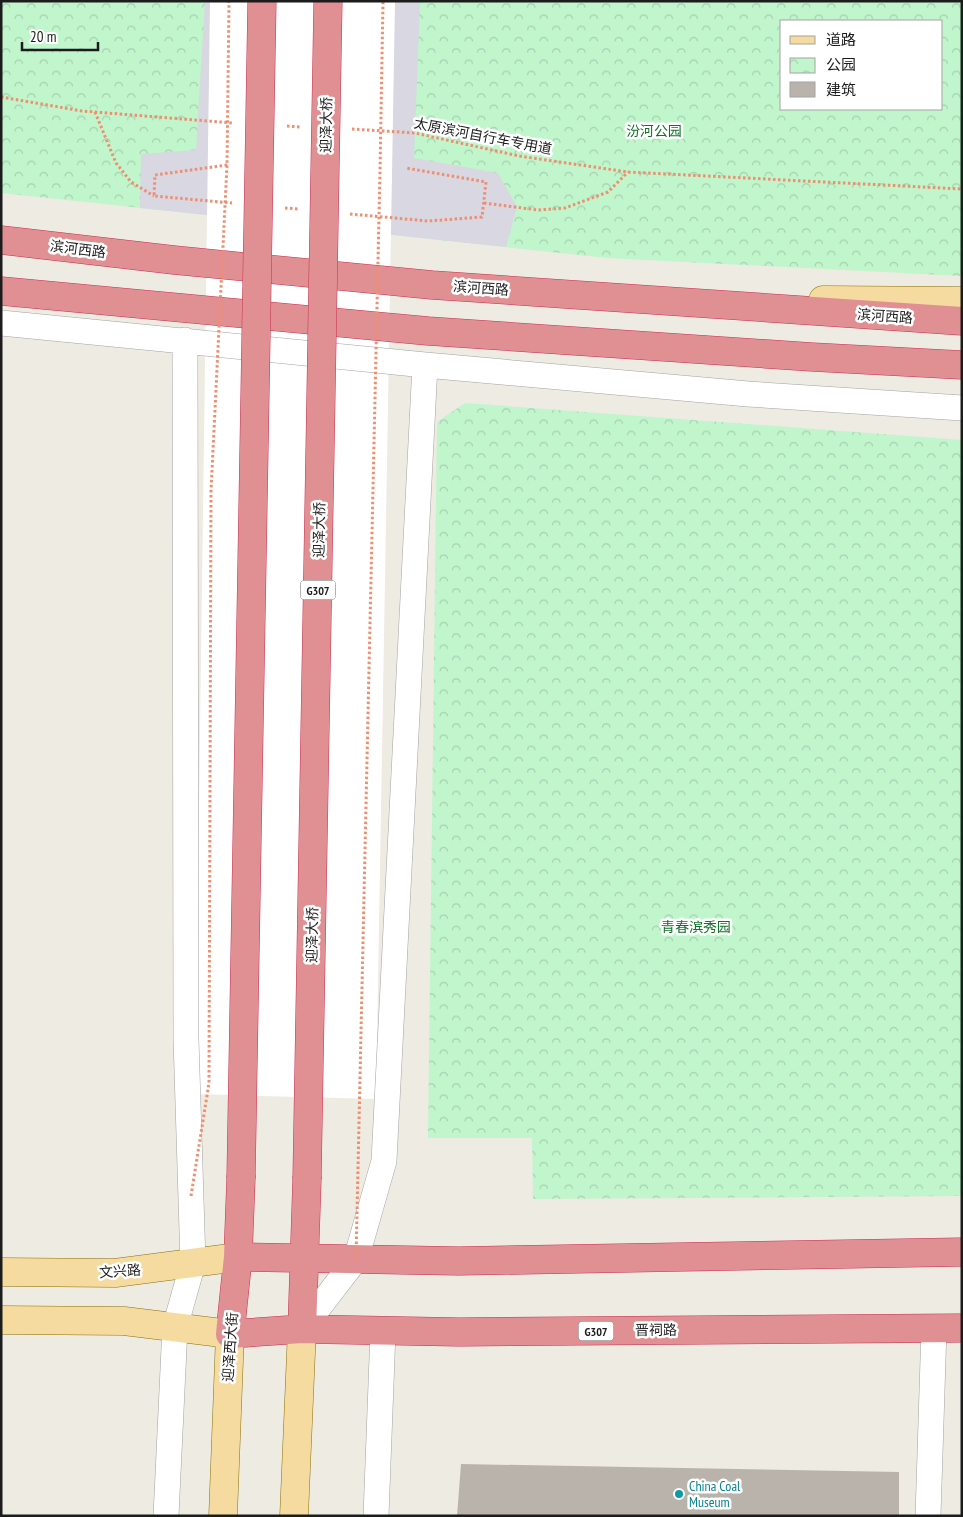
<svg xmlns="http://www.w3.org/2000/svg" width="963" height="1517" viewBox="0 0 963 1517" font-family="'PT Sans Narrow','Noto Sans SC',sans-serif">
<style>
.park{fill:url(#park-crowns);fill-rule:evenodd}
.plaza{fill:#d8d7e2}
.pier{fill:#fff}
.building{fill:#b9b3ac}
.lines{fill:none;stroke-linecap:round;stroke-linejoin:round}
.minor-casing{stroke:#a3a3a3;stroke-width:26}
.major-casing{stroke:#8a710a;stroke-width:29}
.highway-casing{stroke:#cb2f50;stroke-width:29}
.path{stroke:#f08e70;stroke-width:3;stroke-dasharray:2.5 2.5;stroke-linecap:butt}
.minor{stroke:#fff;stroke-width:25}
.major{stroke:#f5db9f;stroke-width:28}
.highway{stroke:#e08f93;stroke-width:28}
.highway-bridge-casing{stroke:#cb2f50;stroke-width:29;stroke-linecap:butt}
.path-bridge{stroke:#f08e70;stroke-width:3;stroke-dasharray:2.5 2.5;stroke-linecap:butt}
.highway-bridge{stroke:#e08f93;stroke-width:28}
.culture-dot{fill:#0f9aa8;stroke:#fff;stroke-width:2}
.labels{text-anchor:middle;dominant-baseline:central;stroke-width:5;stroke-linejoin:round;paint-order:stroke}
.shield{fill:#fff;stroke:#606060;stroke-width:1}
.shield-label{font-size:12px;font-weight:bold;fill:#1c1c1c}
.street-label{font-size:14px;fill:#1c1c1c;stroke:#fff}
.park-label{font-size:14px;fill:#127227;stroke:#fff}
.culture-label{font-size:14px;fill:#0d838f;stroke:#fff;text-anchor:start}
</style>
<defs>
<pattern id="park-crowns" width="20" height="18" patternUnits="userSpaceOnUse" patternTransform="scale(1.25)"><rect width="20" height="18" fill="#c1f5cc"/><path d="M2 6a3 3 0 1 1 6 0M12 15a3 3 0 1 1 6 0" fill="none" stroke="#a5d1af"/></pattern>
</defs>
<rect width="100%" height="100%" fill="#edebe2"/>
<path class="park" d="M 1,1 L 962,1 L 962,276 L 607,258 L 1,193 ZM 782,21 L 942,21 L 942,109 L 782,109 Z
M 465,403 L 962,440 L 962,1196 L 533,1199 L 532,1138 L 428,1138 L 437,422 Z"/>
<path class="plaza" d="M 205,1 L 420,1 L 414,158 L 498,173 L 517,207 L 506,247 L 140,208 L 141,154 L 196,150 Z"/>
<path class="pier" d="M 210,1 L 395,1 L 376,1099 L 195,1094 Z"/>
<path class="building" d="M 461,1464 L 899,1472 L 899,1516 L 457,1516 Z"/>
<g class="lines">
<defs>
<path id="minor" d="M 1,323 L 425,365 L 748,394 L 962,408
M 302,1329 L 356,1259 L 384,1161 L 425,365
M 166,1516 L 175,1327 L 193,1263 L 186,1039 L 185,340
M 376,1516 L 383,1331
M 928,1516 L 934,1328"/>
<path id="major" d="M 823,300 L 962,301
M 1,1272 L 115,1273 L 238,1257
M 1,1320 L 124,1321 L 230,1334 L 223,1516
M 294,1516 L 302,1329"/>
<path id="highway" d="M 1,240 L 174,260 L 432,285 L 962,321
M 1,291 L 428,331 L 812,357 L 962,365
M 238,1257 L 459,1261 L 962,1252
M 302,1329 L 307,1179
M 230,1334 L 302,1329 L 459,1332 L 962,1328
M 230,1334 L 238,1257 L 241,1178"/>
</defs>
<use href="#minor" class="minor-casing"/>
<use href="#major" class="major-casing"/>
<use href="#highway" class="highway-casing"/>
<path class="path" d="M 1,97 L 82,111 L 233,123
M 95,112 L 116,163 L 131,182 L 154,196
M 287,126 L 300,127
M 352,129 L 415,133 L 519,156 L 628,172 L 962,189
M 227,165 L 155,175 L 154,196 L 232,203
M 484,203 L 538,210 L 565,208 L 608,192 L 628,172
M 285,208 L 299,209
M 350,214 L 428,221 L 482,217 L 486,182 L 406,168"/>
<use href="#minor" class="minor"/>
<use href="#major" class="major"/>
<use href="#highway" class="highway"/>
<defs>
<path id="highway-bridge" d="M 241,1178 L 262,1
M 307,1179 L 328,1"/>
</defs>
<use href="#highway-bridge" class="highway-bridge-casing"/>
<path class="path-bridge" d="M 191,1196 L 209,1083 L 211,491 L 227,165 L 229,1
M 356,1259 L 380,171 L 383,1"/>
<use href="#highway-bridge" class="highway-bridge"/>
</g>
<circle class="culture-dot" cx="679" cy="1494" r="5"/>
<g class="labels">
<g class="shield">
<rect x="300.5" y="580.5" width="35" height="19" rx="4"/>
<rect x="578.5" y="1321.5" width="35" height="19" rx="4"/>
</g>
<g class="shield-label">
<text x="318" y="590">G307</text>
<text x="596" y="1331">G307</text>
</g>
<g class="street-label">
<text transform="translate(326 125) rotate(-89)">迎泽大桥</text>
<text transform="translate(483 136) rotate(11)">太原滨河自行车专用道</text>
<text transform="translate(78 249) rotate(7)">滨河西路</text>
<text transform="translate(481 288) rotate(4)">滨河西路</text>
<text transform="translate(885 316) rotate(4)">滨河西路</text>
<text transform="translate(319 530) rotate(-89)">迎泽大桥</text>
<text transform="translate(312 935) rotate(-89)">迎泽大桥</text>
<text transform="translate(120 1271) rotate(-4)">文兴路</text>
<text transform="translate(656 1330) rotate(-1)">晋祠路</text>
<text transform="translate(230 1347) rotate(-86)">迎泽西大街</text>
</g>
<g class="park-label">
<text x="654" y="131">汾河公园</text>
<text x="696" y="927">青春滨秀园</text>
</g>
<g class="culture-label">
<text x="689" y="1486">China Coal<tspan x="689" dy="16">Museum</tspan></text>
</g>
</g>
<rect width="963" height="1517" fill="none" stroke="#1c1c1c" stroke-width="5"/>
<rect x="780" y="20" width="162" height="90" fill="#ffffff" stroke="#a4a4a4"/>
<rect x="790" y="36" width="25" height="8" fill="#f5db9f" stroke="#a4a4a4"/>
<text x="826" y="45" font-size="15" fill="#1c1c1c">道路</text>
<rect x="790" y="58" width="25" height="15" fill="url(#park-crowns)" stroke="#a4a4a4"/>
<text x="826" y="70" font-size="15" fill="#1c1c1c">公园</text>
<rect x="790" y="82" width="25" height="15" fill="#b9b3ac" stroke="#a4a4a4"/>
<text x="826" y="95" font-size="15" fill="#1c1c1c">建筑</text>
<path d="M22 42v8h76v-8" fill="none" stroke="#1c1c1c" stroke-width="2.5"/>
<text x="30" y="42" font-size="15" fill="#1c1c1c" stroke="#ffffff" stroke-width="4" paint-order="stroke">20 m</text>
</svg>
